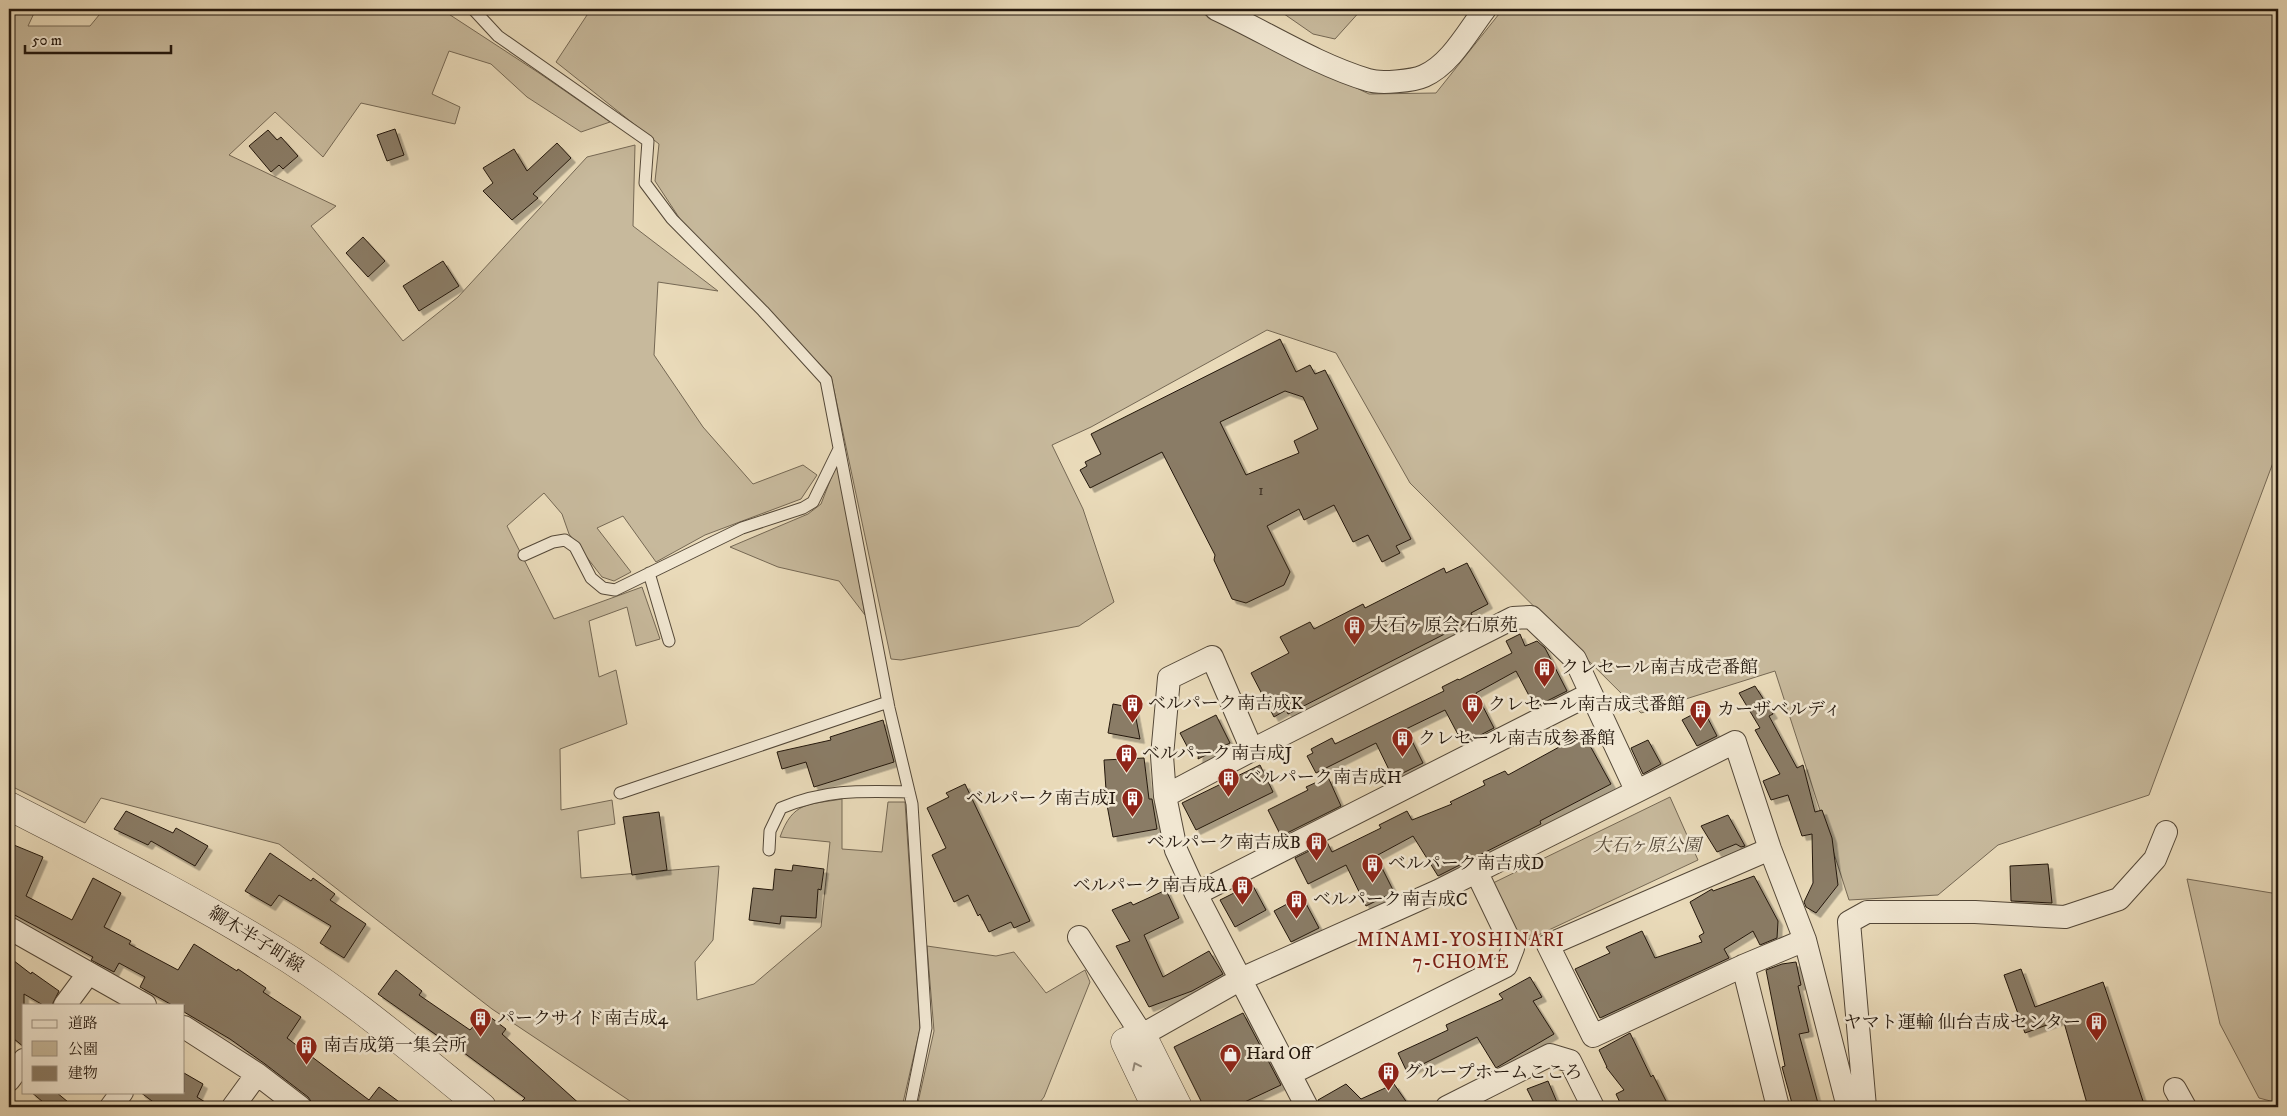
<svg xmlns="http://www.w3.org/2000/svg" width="2287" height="1116" viewBox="0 0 2287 1116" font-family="'IM FELL DW Pica','Noto Serif JP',serif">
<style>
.green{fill:#c7b99c;stroke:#756854}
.building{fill:#8a7c66;stroke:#23170d;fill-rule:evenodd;filter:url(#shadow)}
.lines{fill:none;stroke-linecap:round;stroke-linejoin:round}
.service-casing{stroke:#544838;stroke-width:13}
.minor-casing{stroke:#544838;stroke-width:24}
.tertiary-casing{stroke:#544838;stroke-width:29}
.service{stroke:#f1e7d2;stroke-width:11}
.minor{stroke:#f1e7d2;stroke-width:22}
.tertiary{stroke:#f1e7d2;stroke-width:28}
.oneway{stroke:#948979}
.labels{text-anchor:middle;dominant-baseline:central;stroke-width:5;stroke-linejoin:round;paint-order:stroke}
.number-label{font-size:15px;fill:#3d3023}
.poi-label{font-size:18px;fill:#23170d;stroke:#f1e7d2;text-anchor:start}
.park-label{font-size:18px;font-style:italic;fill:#544838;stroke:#f1e7d2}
.street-label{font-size:18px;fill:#23170d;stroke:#f1e7d2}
.neighbourhood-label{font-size:19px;letter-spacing:1px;fill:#7a1f14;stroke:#f1e7d2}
</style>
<defs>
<filter id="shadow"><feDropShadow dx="4.5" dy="4.5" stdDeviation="0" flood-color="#0004"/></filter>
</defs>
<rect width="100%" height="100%" fill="#e9dab9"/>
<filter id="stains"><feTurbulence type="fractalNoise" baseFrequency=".004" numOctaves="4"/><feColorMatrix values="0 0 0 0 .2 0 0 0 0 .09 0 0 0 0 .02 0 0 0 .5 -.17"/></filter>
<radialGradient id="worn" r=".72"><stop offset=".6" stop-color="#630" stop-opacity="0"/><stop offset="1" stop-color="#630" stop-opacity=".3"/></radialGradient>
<path class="green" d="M 9,9 L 36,9 L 28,26 L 90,26 L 104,9 L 441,9 L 539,73 L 610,122 L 581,132 L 527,97 L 491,64 L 449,51 L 432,94 L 460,107 L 455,124 L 361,103 L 323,157 L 275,112 L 229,155 L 336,206 L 311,226 L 403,341 L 458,297 L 587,157 L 635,145 L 633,226 L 718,291 L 658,282 L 654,355 L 703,427 L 753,484 L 803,465 L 817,475 L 801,499 L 705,535 L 656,562 L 623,516 L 597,528 L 631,572 L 614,581 L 602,577 L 569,534 L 562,514 L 544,493 L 507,526 L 554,619 L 642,587 L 660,639 L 636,646 L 627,607 L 589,621 L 599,677 L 616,670 L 627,724 L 560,749 L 561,810 L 612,800 L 615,824 L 578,831 L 581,878 L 719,866 L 713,940 L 695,962 L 697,1000 L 754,984 L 821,927 L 830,842 L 780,837 C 793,801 808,805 842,799 L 842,849 L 882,852 L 888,802 L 905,802 L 920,1029 L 902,1107 L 639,1107 L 492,1009 L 279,844 L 101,798 L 85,823 L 9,785 Z
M 591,9 L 1193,9 L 1369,94 L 1436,93 L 1503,9 L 2278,9 L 2278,461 L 2274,460 L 2149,795 L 1998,845 L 1938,895 L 1849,900 L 1775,671 L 1641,713 L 1410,483 L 1336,353 L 1267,330 L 1091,427 L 1052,445 L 1083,509 L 1114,602 L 1079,626 L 901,660 L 891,659 L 831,376 L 680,219 L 655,181 L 659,144 L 556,62 Z
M 1277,9 L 1362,9 L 1335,39 L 1313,34 Z
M 838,460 L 865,615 L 839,581 L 778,567 L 730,547 L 808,514 L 821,504 Z
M 1670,797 L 1698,860 L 1519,944 L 1491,884 Z
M 2187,879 L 2278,894 L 2278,1103 L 2259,1098 L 2220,1024 Z
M 927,946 L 996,956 L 1014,952 L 1046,993 L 1085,970 L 1090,982 L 1044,1097 L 1036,1107 L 917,1107 L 934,1031 Z"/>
<path class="building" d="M 395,129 L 404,155 L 387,161 L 377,135 Z
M 268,130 L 277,140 L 281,137 L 298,156 L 283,169 L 279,165 L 271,172 L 249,146 Z
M 557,143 L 571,158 L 533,194 L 538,198 L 512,220 L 483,191 L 493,183 L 483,168 L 514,149 L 527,171 Z
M 363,237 L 385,261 L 368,277 L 346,253 Z
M 443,261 L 459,286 L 419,311 L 403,286 Z
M 1280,339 L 1296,372 L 1310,365 L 1315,374 L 1325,370 L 1411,539 L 1396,546 L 1400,553 L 1382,562 L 1368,535 L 1353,542 L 1334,505 L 1304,520 L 1299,509 L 1267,526 L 1290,572 L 1284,585 L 1246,603 L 1232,599 L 1214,560 L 1215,555 L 1162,452 L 1090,488 L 1080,470 L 1087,466 L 1085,462 L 1101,454 L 1091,434 ZM 1285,391 L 1303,397 L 1318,429 L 1294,441 L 1299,453 L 1246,475 L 1220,422 Z
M 1467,563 L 1488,604 L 1471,613 L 1474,619 L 1288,714 L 1286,710 L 1274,717 L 1251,673 L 1289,653 L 1280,637 L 1310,622 L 1314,629 L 1363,604 L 1365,608 L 1444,568 L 1446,573 Z
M 1520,634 L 1525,646 L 1537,641 L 1545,648 L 1567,691 L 1535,707 L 1516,671 L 1476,693 L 1494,728 L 1463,744 L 1445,710 L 1406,729 L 1423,763 L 1393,778 L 1376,743 L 1316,773 L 1307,756 L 1313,753 L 1311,749 L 1332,738 L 1335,744 L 1444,691 L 1442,687 L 1458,679 L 1459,680 L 1512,653 L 1506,641 Z
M 1755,686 L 1773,714 L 1769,716 L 1797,768 L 1803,765 L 1815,812 L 1822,810 L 1832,838 L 1838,885 L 1816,913 L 1806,907 L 1804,902 L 1813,883 L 1812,834 L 1802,836 L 1788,795 L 1771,800 L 1763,781 L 1780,774 L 1755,730 L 1760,728 L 1739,693 Z
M 1113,704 L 1134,708 L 1140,739 L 1108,733 Z
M 1703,709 L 1717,736 L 1697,746 L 1682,720 Z
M 1216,715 L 1230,743 L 1198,759 L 1199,750 L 1188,748 L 1180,733 Z
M 883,720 L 894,762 L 814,787 L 806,762 L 782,769 L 777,752 L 831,740 L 830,737 Z
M 1582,731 L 1611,784 L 1540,821 L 1541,824 L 1438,876 L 1413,836 L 1376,856 L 1394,892 L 1366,906 L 1346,865 L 1308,884 L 1295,858 L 1327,842 L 1332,852 L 1381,828 L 1379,825 L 1407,811 L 1412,820 L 1452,804 L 1450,802 L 1485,785 L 1483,781 L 1505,771 L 1508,775 L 1561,746 L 1560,743 Z
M 1648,740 L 1661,764 L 1643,774 L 1631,748 Z
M 1144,758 L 1149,799 L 1152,799 L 1157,829 L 1113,837 L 1107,805 L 1104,760 Z
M 1260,765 L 1273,792 L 1196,830 L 1182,803 Z
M 1328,777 L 1341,806 L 1281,836 L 1268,810 L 1308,790 L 1306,787 Z
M 965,784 L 1030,921 L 1014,928 L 1011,922 L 989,932 L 980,914 L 978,916 L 968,895 L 954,902 L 932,855 L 946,848 L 927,808 L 949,797 L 946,793 Z
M 126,811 L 173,833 L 176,828 L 208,846 L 195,866 L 151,841 L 148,845 L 114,829 Z
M 659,812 L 667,870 L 632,875 L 623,817 Z
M 1728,815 L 1745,846 L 1741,847 L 1736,844 L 1717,852 L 1701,826 Z
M 9,843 L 43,857 L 26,896 L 72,920 L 93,878 L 121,893 L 104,927 L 131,941 L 129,944 L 178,970 L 194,944 L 237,971 L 238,969 L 266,988 L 263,992 L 301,1017 L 287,1038 L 369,1100 L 379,1087 L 406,1107 L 315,1107 L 308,1097 L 265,1064 L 230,1039 L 184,1012 L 184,1005 L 172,1005 L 140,987 L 145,977 L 119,963 L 114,972 L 91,960 L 93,957 L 9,912 Z
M 270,853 L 311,881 L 313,878 L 335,894 L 330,900 L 366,924 L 344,958 L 320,943 L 331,926 L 279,895 L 271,906 L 245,891 Z
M 2048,864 L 2052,903 L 2011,901 L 2010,866 Z
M 793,865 L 824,869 L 821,890 L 818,889 L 816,918 L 781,916 L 780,924 L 749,920 L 753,888 L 773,890 L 775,869 L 792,871 Z
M 1754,876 L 1778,921 L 1777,938 L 1760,945 L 1753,931 L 1724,949 L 1729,958 L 1600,1018 L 1575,969 L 1610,953 L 1606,947 L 1642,931 L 1655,958 L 1702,942 L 1699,936 L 1704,933 L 1690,902 L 1712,889 L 1713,891 Z
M 1252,884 L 1266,910 L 1235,927 L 1220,900 Z
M 1166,890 L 1179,918 L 1144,935 L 1163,977 L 1209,951 L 1223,974 L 1192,991 L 1149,1007 L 1116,946 L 1130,941 L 1112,910 L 1131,902 L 1133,905 Z
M 1302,896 L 1319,928 L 1291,942 L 1274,911 Z
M 9,957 L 31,974 L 32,972 L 59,991 L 52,1005 L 43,1005 L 24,994 L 24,1047 L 9,1035 Z
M 1796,962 L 1801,985 L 1798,986 L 1809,1032 L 1799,1034 L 1819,1107 L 1793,1107 L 1782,1067 L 1785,1066 L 1766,970 L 1782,964 Z
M 2021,969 L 2035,1007 L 2103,982 L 2145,1107 L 2088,1107 L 2063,1019 L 2025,1033 L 2004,975 Z
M 396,970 L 422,991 L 419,995 L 470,1030 L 485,1013 L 506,1029 L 502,1034 L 583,1107 L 516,1107 L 525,1098 L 444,1038 L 442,1039 L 378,994 Z
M 1530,977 L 1542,997 L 1533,1001 L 1554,1034 L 1496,1068 L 1477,1037 L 1407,1072 L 1398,1053 L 1448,1030 L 1446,1025 L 1503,999 L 1499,994 Z
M 1243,1013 L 1281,1085 L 1234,1107 L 1204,1107 L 1174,1047 Z
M 1630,1033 L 1651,1077 L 1653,1075 L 1669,1107 L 1622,1107 L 1616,1094 L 1624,1090 L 1606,1067 L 1607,1067 L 1599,1050 Z
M 184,1073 L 203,1084 L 197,1097 L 213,1107 L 160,1107 L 140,1092 L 184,1092 Z
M 1548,1081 L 1559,1107 L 1536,1107 L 1527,1089 Z
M 1346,1084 L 1361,1099 L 1394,1084 L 1410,1107 L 1320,1107 L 1318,1100 Z
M 31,1092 L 56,1092 L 74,1107 L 49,1107 Z"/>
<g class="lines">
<defs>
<path id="service" d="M 473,9 L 498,36 L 648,141 L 645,183 L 672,219 L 763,311 L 826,380 L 889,708 L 912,804 L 926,1028 L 910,1107
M 524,555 L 553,542 L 565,540 L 575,547 L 591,578 L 603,588 L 615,590 L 742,528 L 803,508 L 813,502 L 839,449
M 649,573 L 669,641
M 620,793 L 888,702
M 769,850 L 770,831 L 781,808 C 827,789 861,791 909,792"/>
<path id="minor" d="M 1216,9 C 1266,32 1315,64 1368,80 C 1380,84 1413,81 1424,76 C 1451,64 1468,31 1485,9
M 1252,750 L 1212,657 L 1169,678 L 1162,756 L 1165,796 L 1176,850 L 1196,894 L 1307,1107
M 1165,796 L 1252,750 L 1513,618 L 1531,617 L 1575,659 L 1636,790
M 1770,849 L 1548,945 L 1593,1036 L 1743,966 L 1805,940
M 1196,894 L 1590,694
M 9,928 L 145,1005
M 1079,937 L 1142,1035 L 1241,979 L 1438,891 L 1735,742 L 1770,849 L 1805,940 L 1848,1107
M 1743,966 L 1778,1107
M 65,1005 L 88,974
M 184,1027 L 257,1074 L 300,1107
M 1290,1074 L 1506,966 L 1513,948 L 1476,871
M 9,1080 L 24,1060
M 2175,1089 L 2185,1107
M 111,1107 L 122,1092
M 233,1107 L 257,1074
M 1447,1107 L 1550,1055 L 1570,1061 L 1593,1107
M 1865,1107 L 1849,922 L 1867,912 L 1975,912 L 2065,917 L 2119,899 L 2155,859 L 2166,832"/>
<path id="tertiary" d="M 9,806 C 96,851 184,894 268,946 C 345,992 413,1051 482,1107
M 1156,1107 L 1125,1042 L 1142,1035 L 1178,1107"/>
</defs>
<use href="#service" class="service-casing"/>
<use href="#minor" class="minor-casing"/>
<use href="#tertiary" class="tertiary-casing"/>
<use href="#service" class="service"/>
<use href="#minor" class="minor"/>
<use href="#tertiary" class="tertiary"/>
</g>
<defs><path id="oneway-chevron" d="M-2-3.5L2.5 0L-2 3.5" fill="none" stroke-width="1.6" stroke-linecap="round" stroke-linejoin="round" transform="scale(1.25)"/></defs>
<use class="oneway" href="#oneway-chevron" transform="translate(1136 1066) rotate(-116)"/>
<defs>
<symbol id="building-pin" viewBox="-11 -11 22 30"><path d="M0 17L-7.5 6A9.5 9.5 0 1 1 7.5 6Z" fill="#8f2418" stroke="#f1e7d2"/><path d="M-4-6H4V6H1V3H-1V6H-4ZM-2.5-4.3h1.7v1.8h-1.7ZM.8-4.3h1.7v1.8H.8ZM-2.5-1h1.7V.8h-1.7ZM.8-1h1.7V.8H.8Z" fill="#fff"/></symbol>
<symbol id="shop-pin" viewBox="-11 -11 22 30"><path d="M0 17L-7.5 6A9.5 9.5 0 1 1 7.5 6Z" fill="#8f2418" stroke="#f1e7d2"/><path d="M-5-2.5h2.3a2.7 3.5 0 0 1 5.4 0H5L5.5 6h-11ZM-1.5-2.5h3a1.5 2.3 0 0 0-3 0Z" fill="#fff"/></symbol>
</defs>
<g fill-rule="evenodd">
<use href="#building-pin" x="1342" y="614" width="25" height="34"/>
<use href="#building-pin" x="1532" y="656" width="25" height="34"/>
<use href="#building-pin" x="1120" y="692" width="25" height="34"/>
<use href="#building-pin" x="1460" y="692" width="25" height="34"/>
<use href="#building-pin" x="1688" y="698" width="25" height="34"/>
<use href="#building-pin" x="1390" y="726" width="25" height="34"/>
<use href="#building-pin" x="1114" y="742" width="25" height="34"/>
<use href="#building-pin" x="1216" y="766" width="25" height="34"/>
<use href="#building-pin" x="1120" y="786" width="25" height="34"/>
<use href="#building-pin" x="1304" y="830" width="25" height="34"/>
<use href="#building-pin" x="1360" y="852" width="25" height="34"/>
<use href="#building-pin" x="1230" y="874" width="25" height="34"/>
<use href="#building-pin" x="1284" y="888" width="25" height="34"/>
<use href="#building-pin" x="468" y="1006" width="25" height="34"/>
<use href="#building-pin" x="2084" y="1010" width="25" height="34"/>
<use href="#building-pin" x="294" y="1034" width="25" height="34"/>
<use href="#shop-pin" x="1218" y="1042" width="25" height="34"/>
<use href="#building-pin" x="1376" y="1060" width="25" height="34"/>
</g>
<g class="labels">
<g class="number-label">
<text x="1261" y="490">1</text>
</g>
<g class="poi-label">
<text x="1370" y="626">大石ヶ原会 石原苑</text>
<text x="1561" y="668">クレセール南吉成壱番館</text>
<text x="1148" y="704">ベルパーク南吉成K</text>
<text x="1488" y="705">クレセール南吉成弐番館</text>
<text x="1717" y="710">カーザベルディ</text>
<text x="1418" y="739">クレセール南吉成参番館</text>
<text x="1142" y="754">ベルパーク南吉成J</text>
<text x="1244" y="778">ベルパーク南吉成H</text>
<text x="1116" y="799" text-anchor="end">ベルパーク南吉成I</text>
<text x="1301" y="843" text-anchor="end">ベルパーク南吉成B</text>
<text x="1388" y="864">ベルパーク南吉成D</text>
<text x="1227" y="886" text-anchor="end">ベルパーク南吉成A</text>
<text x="1313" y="900">ベルパーク南吉成C</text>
<text x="497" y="1019">パークサイド南吉成4</text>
<text x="2081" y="1023" text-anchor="end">ヤマト運輸 仙台吉成センター</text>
<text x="323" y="1046">南吉成第一集会所</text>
<text x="1246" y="1054">Hard Off</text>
<text x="1404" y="1073">グループホームこころ</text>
</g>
<g class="park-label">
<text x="1647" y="846">大石ヶ原公園</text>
</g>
<g class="street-label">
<text transform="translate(256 940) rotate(32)">綱木半子町線</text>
</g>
<g class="neighbourhood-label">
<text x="1461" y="940">MINAMI-YOSHINARI<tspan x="1461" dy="22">7-CHOME</tspan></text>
</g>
</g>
<rect width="2287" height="1116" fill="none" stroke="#e9dab9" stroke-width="30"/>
<rect x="10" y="10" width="2267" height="1096" fill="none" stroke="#23170d" stroke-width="2.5"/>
<rect x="15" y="15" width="2257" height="1086" fill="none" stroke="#23170d"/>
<rect x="22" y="1004" width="162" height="90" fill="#f1e7d2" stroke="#9f9483"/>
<rect x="32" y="1020" width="25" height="8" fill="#f1e7d2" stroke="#9f9483"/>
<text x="68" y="1028" font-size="15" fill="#23170d">道路</text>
<rect x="32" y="1041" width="25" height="15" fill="#c7b99c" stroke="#9f9483"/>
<text x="68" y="1054" font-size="15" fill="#23170d">公園</text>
<rect x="32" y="1066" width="25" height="15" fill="#8a7c66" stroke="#9f9483"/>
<text x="68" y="1078" font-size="15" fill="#23170d">建物</text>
<path d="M25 45v8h146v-8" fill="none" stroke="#23170d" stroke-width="2.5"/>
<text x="32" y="45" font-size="15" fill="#23170d" stroke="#f1e7d2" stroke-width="4" paint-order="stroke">50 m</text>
<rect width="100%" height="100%" filter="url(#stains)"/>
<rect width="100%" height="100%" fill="url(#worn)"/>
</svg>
